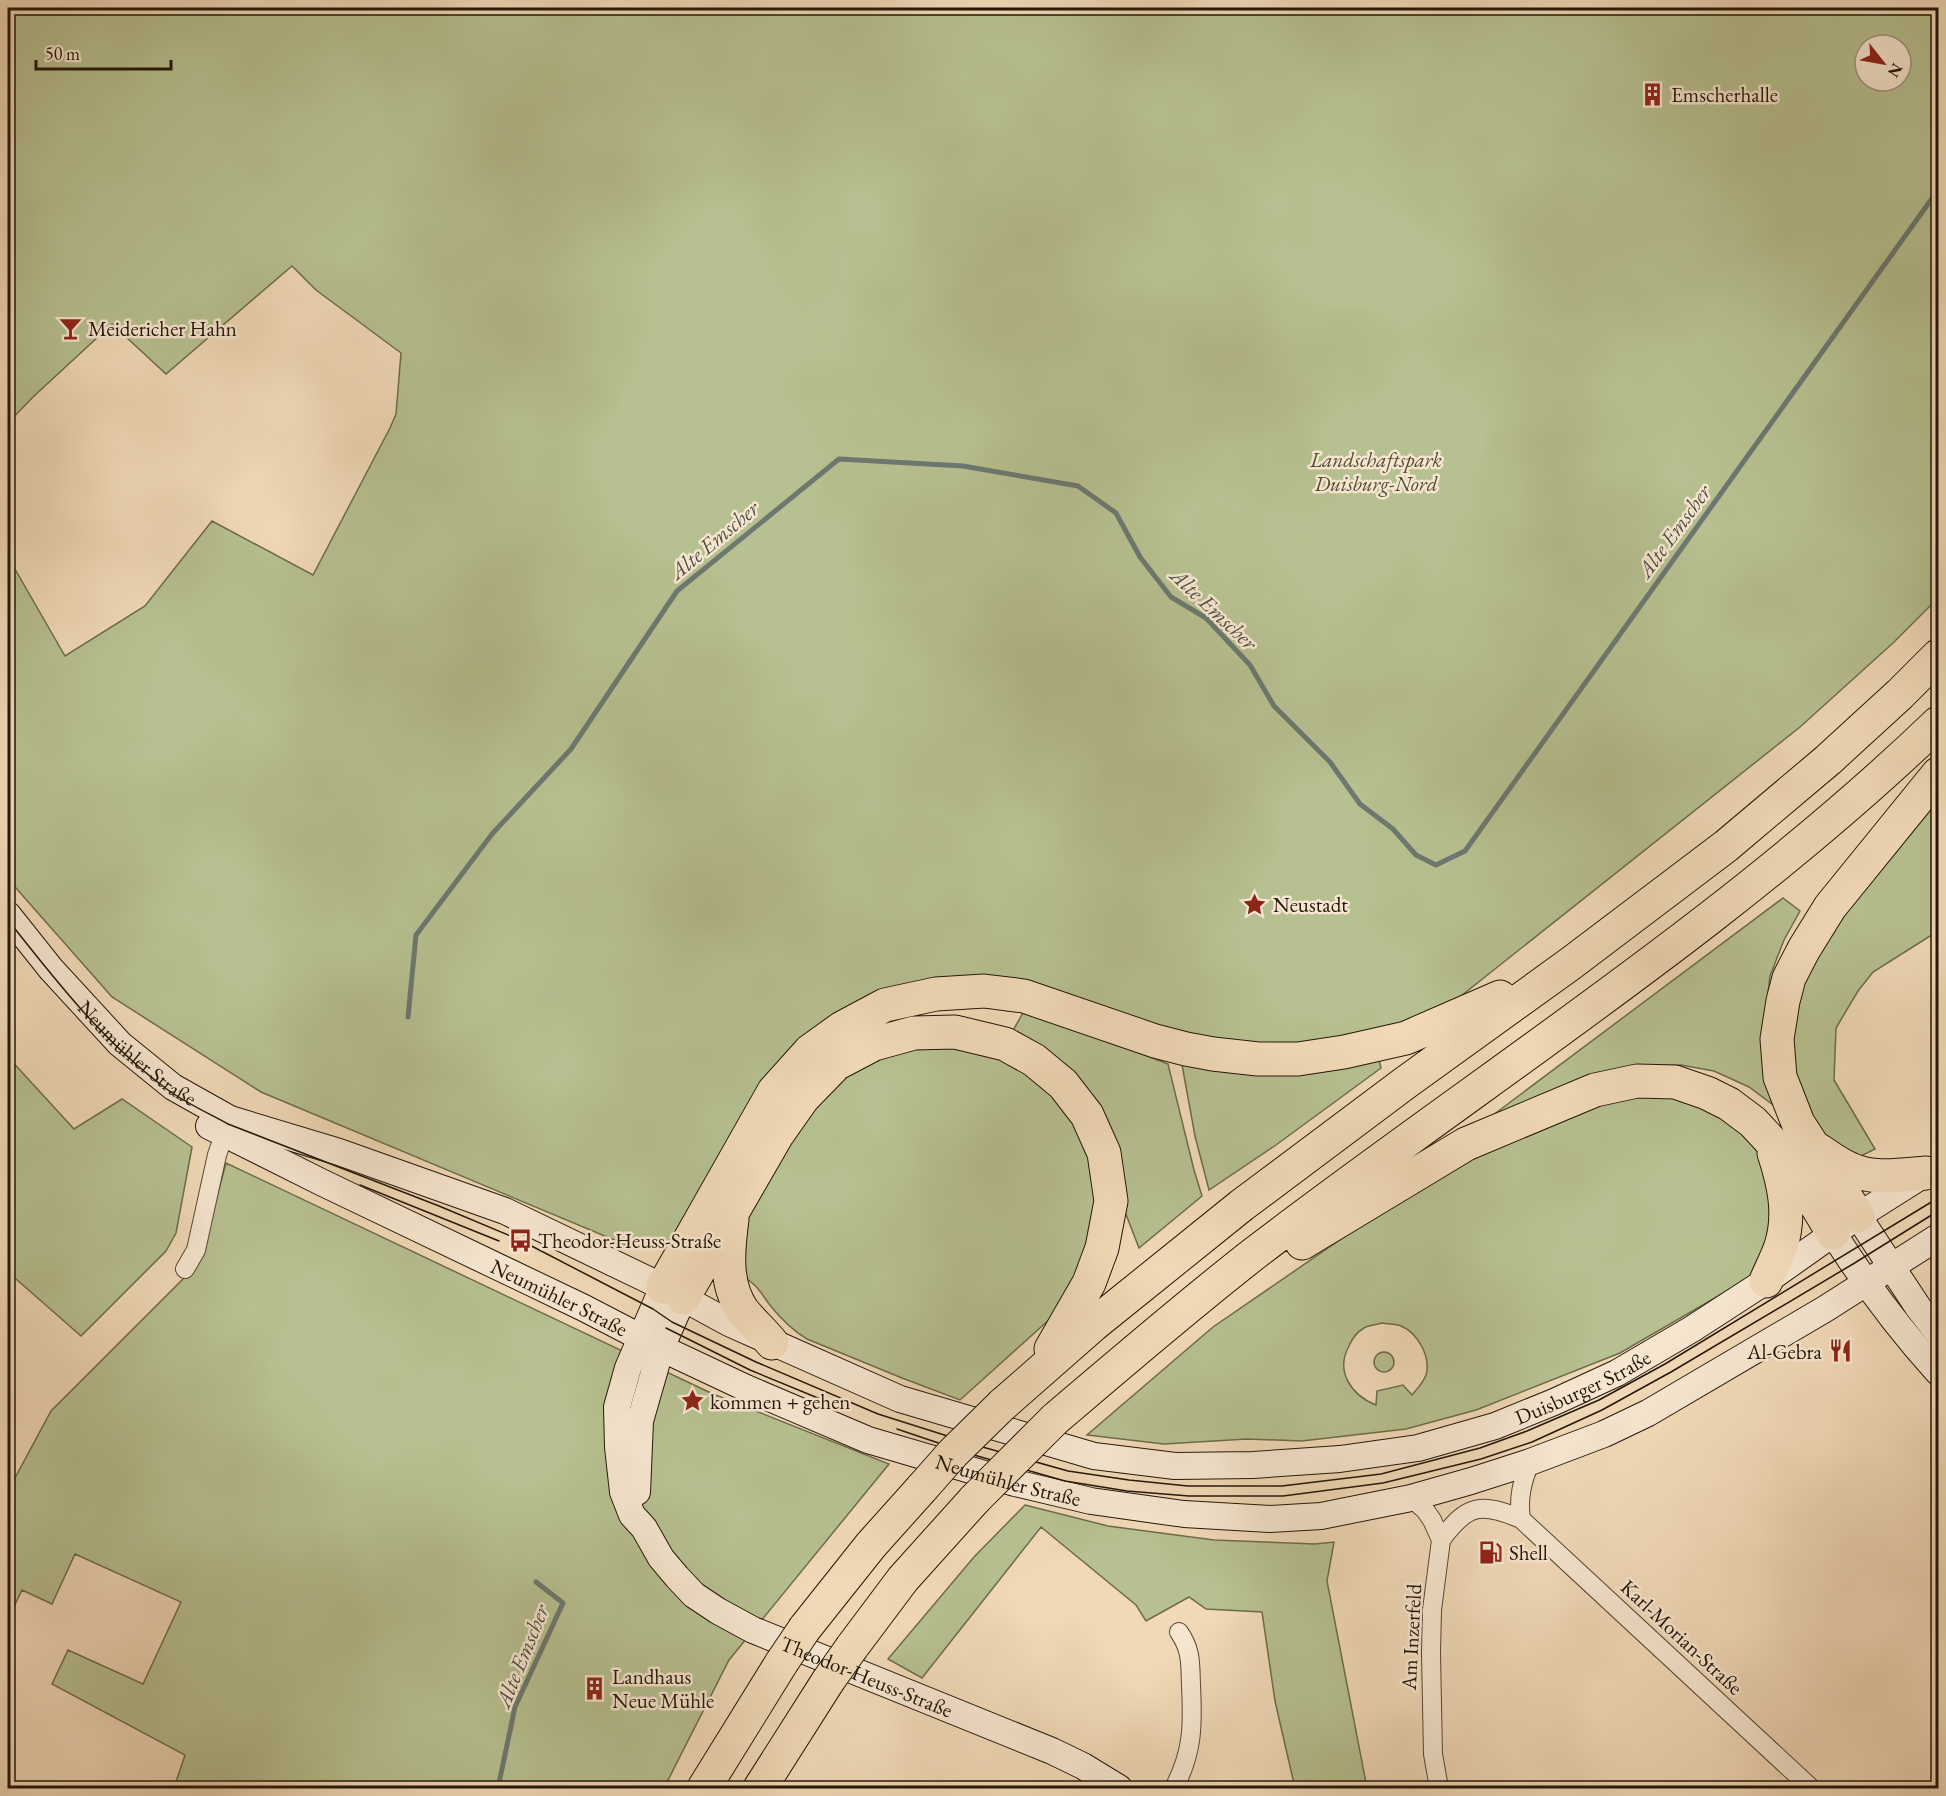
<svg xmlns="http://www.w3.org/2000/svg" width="1946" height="1796" viewBox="0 0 1946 1796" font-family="'EB Garamond',serif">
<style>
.green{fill:#b7c090;stroke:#6d6b4c;stroke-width:1.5;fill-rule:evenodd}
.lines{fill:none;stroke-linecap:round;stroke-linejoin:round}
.stream{stroke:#6c7870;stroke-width:5}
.street-casing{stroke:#564734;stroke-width:20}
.secondary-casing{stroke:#231608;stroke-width:28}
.highway-casing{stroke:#231608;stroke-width:35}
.street{stroke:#f6e6d0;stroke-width:18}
.secondary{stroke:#f6e6d0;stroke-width:26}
.highway{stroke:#f1d9b7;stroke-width:33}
.tram{stroke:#231608;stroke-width:1.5}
.highway-bridge-casing{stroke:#231608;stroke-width:35;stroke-linecap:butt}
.highway-bridge{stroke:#f1d9b7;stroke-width:33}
.labels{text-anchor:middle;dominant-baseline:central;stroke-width:5;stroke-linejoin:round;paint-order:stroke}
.poi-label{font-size:21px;fill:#231608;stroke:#f6e6d0;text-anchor:start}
.park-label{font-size:21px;font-style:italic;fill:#4f4931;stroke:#f6e6d0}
.street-label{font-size:21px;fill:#231608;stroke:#f6e6d0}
.water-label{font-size:22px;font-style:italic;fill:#4e4f45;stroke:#f6e6d0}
</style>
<rect width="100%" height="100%" fill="#f1d9b7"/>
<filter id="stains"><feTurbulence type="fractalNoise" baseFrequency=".00333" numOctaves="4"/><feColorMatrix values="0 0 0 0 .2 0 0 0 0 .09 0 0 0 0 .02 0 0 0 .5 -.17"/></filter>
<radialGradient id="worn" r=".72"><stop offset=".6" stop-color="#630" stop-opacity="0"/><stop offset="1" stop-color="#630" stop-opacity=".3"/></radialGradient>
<path class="green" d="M 8,8 L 1938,8 L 1938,598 L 1893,643 L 1800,727 L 1447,1007 L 1402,1025 L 1300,1046 L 1212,1040 L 1151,1027 L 1080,1002 L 878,997 L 672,1244 L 666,1241 C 654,1249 645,1249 631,1247 L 261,1092 L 112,997 L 8,879 L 8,557 L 65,656 L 145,606 L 212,521 L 313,575 L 390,428 L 396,414 L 401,353 L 316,290 L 292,266 L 166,374 L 112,324 L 33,397 L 8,423 ZM 1865,45 L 1901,45 L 1901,81 L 1865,81 Z
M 1938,796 L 1938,931 L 1873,972 L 1858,991 L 1836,1028 L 1834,1080 L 1875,1149 L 1851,1161 L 1829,1143 L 1800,1096 L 1793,1062 L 1793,1027 L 1802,986 L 1815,955 L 1843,915 Z
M 1783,898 L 1800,911 L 1784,940 L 1770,976 L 1765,1020 L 1780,1098 L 1772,1104 L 1749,1087 L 1714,1071 L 1681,1065 L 1641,1066 L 1489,1118 Z
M 1024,1011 L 1088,1033 L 1168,1064 L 1194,1170 L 1202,1196 L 1139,1248 L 1122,1204 L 1119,1175 L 1011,1034 Z
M 918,1046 L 978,1049 L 1028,1073 L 1070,1113 L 1089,1154 L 1095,1188 L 1096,1220 L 1088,1255 L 1051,1318 L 960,1400 L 902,1378 L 807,1339 C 792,1330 780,1318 769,1304 C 761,1293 756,1283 743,1277 L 744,1221 L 785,1140 L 845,1073 L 878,1056 Z
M 8,1057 L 74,1129 L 122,1099 L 192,1147 L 176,1233 L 166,1251 L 81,1336 L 8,1272 Z
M 1379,1060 L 1381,1068 L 1276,1145 L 1209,1190 L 1195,1136 L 1182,1065 Z
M 1641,1092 L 1700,1098 L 1753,1139 L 1769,1168 L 1778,1202 L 1766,1262 L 1746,1280 L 1620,1353 L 1476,1410 L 1406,1429 L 1302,1441 L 1247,1439 L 1164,1444 L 1087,1435 L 1213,1327 L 1379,1213 L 1450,1171 L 1518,1135 L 1594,1103 ZM 1382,1323 C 1387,1324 1396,1324 1401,1326 C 1418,1333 1431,1357 1426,1375 C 1423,1383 1417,1389 1412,1395 L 1403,1385 L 1377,1391 L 1376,1405 C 1351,1395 1335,1371 1349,1346 C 1352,1339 1357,1332 1364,1328 C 1368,1325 1376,1325 1382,1323 Z
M 226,1163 L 713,1394 L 889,1464 L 729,1660 L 664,1788 L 174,1788 L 185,1755 L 52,1684 L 68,1650 L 143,1684 L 181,1602 L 75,1554 L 52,1604 L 22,1590 L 8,1619 L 8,1491 L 51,1411 L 199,1263 Z
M1374 1362a10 10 0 1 1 20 0a10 10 0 1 1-20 0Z
M 1025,1505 L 1108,1526 L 1214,1540 L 1315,1544 L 1334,1542 L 1327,1581 L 1367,1788 L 1295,1788 L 1275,1701 L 1262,1612 L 1206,1609 L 1189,1597 L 1146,1621 L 1136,1605 L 1041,1527 L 922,1678 L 888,1659 L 974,1557 Z"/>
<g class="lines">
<path class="stream" d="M 408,1017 L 416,935 L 492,834 L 571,749 L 677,591 L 839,459 L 963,466 L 1078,486 L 1116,513 L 1140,557 L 1171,597 L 1206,618 L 1250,665 L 1274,706 L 1330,762 L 1360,804 L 1393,829 L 1416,855 L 1436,865 L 1465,851 L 1938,190
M 498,1788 L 515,1707 L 563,1603 L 536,1582"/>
<defs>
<path id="street" d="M 185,1269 L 196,1250 L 217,1155 L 228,1123
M 1411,1498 L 1425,1510 L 1432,1520 L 1441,1540 L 1432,1610 L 1431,1653 L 1433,1754 L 1439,1788
M 1521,1519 C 1518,1498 1522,1482 1530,1462
M 1441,1540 C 1467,1504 1481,1502 1521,1519 L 1811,1788
M 1174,1788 C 1193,1752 1193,1725 1191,1685 C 1190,1664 1192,1651 1179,1632"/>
<g id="secondary">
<path id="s1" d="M 8,915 L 51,969 L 120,1044 L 173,1087 L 230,1119 L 339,1152 L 505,1211 L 663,1287 L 729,1323 L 900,1399 L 1094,1456 L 1175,1466 L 1253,1465 L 1340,1459 L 1418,1448 L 1495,1426 L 1554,1402 L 1617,1373 L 1692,1329 L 1766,1281 L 1858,1216 L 1926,1173"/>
<path id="s2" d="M 209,1126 L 323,1183 L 584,1308 L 661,1348 L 746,1388 L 868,1440 L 1015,1483 L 1091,1501 L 1184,1514 L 1270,1519 L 1321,1516 L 1411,1498 L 1471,1481 L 1530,1462 L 1604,1434 L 1648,1413 L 1825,1309 L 1938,1237"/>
<path d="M 1858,1216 L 1918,1307 L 1938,1333"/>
<path d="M 1833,1233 C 1866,1285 1897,1327 1938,1372"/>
<path id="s3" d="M 663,1287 L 628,1368 L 617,1407 L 618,1447 L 623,1492 L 632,1515 L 644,1528 L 661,1558 L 677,1577 L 694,1595 L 718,1611 L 753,1630 L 1052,1751 L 1083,1766 L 1119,1788"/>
<path d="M 637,1492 L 640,1421 L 661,1348 L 683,1298"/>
</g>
<path id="highway" d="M 1817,1149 C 1828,1156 1838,1164 1850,1169 C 1873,1180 1901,1175 1926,1173
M 1858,1216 L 1798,1123 L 1780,1077 L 1777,1039 L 1783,1001 L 1789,978 L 1804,949 L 1830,907 L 1938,774
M 732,1219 C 728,1250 724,1284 743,1311 C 752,1322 763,1332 772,1343
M 1302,1243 L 1466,1144 L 1595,1090 L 1637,1081 L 1675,1082 L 1707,1093 L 1729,1104 L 1753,1122 L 1791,1163 L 1833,1233
M 1766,1281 C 1771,1269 1777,1258 1781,1246 C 1791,1214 1784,1184 1774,1153
M 663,1287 L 774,1091 L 810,1051 L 842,1028 L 885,1005 L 936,994 L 984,991 L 1024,996 L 1155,1041 L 1186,1049 L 1213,1054 L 1258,1059 L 1298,1059 L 1344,1052 L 1406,1038 L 1500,997
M 683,1298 L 777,1135 L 803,1098 L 836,1064 L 874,1044 L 914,1033 L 955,1032 L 1005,1044 L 1034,1060 L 1063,1084 L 1087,1115 L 1104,1153 L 1111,1201 L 1102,1248 L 1089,1283 L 1051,1349
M 1002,1405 L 1093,1325 L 1242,1205 L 1405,1083 L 1570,964 L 1726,846 L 1828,760 L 1900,694 L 1938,656
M 1055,1419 C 1121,1363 1187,1306 1255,1253 C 1484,1078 1730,923 1938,723
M 805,1628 L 871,1545 L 923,1487
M 852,1647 L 903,1579 L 975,1499
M 704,1788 L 782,1662
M 760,1788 L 828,1681"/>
</defs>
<use href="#street" class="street-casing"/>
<use href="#secondary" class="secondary-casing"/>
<use href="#highway" class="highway-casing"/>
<use href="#street" class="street"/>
<use href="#secondary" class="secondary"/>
<use href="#highway" class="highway"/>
<path class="tram" d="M 8,920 C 56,981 105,1044 168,1090 C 186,1103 208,1113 228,1124 L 439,1206 L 520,1240 L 653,1309 L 672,1322 L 756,1362 L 878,1414 L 979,1446 L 1068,1471 L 1129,1480 L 1188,1486 L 1282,1486 L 1381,1474 L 1480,1448 L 1527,1431 L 1599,1400 L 1665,1364 L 1938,1198
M 360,1185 L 499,1241
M 666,1328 L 750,1370 L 830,1403
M 897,1429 L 974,1455 L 1065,1481 L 1127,1491 L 1189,1496 L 1283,1496 L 1383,1483 L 1481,1459 L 1532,1442 L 1602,1410 L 1671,1372 L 1853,1264 L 1938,1211"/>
<defs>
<path id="highway-bridge" d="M 923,1487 L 953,1453 L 1002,1405
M 975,1499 L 1055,1419
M 782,1662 L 805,1628
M 828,1681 L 852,1647"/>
</defs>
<use href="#highway-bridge" class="highway-bridge-casing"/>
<use href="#highway-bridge" class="highway-bridge"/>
</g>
<defs>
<symbol id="building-bare" viewBox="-9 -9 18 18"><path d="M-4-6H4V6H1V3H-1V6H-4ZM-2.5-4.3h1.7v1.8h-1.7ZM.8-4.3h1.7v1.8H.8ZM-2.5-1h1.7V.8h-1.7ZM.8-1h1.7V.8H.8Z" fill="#8f2418" stroke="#f6e6d0" stroke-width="2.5" paint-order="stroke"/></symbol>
<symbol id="bar-bare" viewBox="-9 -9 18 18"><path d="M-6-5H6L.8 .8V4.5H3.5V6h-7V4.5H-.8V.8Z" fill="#8f2418" stroke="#f6e6d0" stroke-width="2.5" paint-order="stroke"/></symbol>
<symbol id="sight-bare" viewBox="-9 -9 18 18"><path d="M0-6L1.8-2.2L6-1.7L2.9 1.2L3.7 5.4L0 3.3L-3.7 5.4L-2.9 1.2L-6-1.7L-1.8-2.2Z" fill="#8f2418" stroke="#f6e6d0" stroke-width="2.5" paint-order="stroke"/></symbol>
<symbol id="bus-bare" viewBox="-9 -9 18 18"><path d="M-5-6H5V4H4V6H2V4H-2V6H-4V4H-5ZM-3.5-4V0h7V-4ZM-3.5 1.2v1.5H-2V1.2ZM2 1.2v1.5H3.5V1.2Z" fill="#8f2418" stroke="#f6e6d0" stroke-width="2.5" paint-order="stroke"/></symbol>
<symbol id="restaurant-bare" viewBox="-9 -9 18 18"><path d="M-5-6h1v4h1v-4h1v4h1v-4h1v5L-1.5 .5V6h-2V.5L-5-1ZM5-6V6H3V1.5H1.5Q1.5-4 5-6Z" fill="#8f2418" stroke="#f6e6d0" stroke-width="2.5" paint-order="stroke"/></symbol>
<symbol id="fuel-bare" viewBox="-9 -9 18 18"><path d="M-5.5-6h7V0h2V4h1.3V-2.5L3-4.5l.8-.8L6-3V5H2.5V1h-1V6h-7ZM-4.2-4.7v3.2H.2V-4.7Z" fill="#8f2418" stroke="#f6e6d0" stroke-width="2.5" paint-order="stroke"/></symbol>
</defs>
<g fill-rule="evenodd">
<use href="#building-bare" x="1636" y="78" width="33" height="33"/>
<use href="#bar-bare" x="54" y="312" width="33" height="33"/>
<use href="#sight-bare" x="1238" y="888" width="33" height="33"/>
<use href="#bus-bare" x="504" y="1224" width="33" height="33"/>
<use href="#restaurant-bare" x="1824" y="1334" width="33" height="33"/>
<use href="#sight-bare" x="676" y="1384" width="33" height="33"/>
<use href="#fuel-bare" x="1474" y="1536" width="33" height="33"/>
<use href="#building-bare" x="578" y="1672" width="33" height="33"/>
</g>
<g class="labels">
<g class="poi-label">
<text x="1671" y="94">Emscherhalle</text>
<text x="88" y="328">Meidericher Hahn</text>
<text x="1273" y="904">Neustadt</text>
<text x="538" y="1240">Theodor-Heuss-Straße</text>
<text x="1822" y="1351" text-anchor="end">Al-Gebra</text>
<text x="710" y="1401">kommen + gehen</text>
<text x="1509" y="1552">Shell</text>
<text x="612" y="1676">Landhaus<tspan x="612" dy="24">Neue Mühle</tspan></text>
</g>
<g class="park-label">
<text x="1376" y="459">Landschaftspark<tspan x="1376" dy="24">Duisburg-Nord</tspan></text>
</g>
<g class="street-label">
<text stroke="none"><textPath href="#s1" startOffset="190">Neumühler Straße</textPath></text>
<text stroke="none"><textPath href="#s2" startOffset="390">Neumühler Straße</textPath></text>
<text stroke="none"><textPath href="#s1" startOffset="1736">Duisburger Straße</textPath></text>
<text stroke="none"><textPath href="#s2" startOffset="876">Neumühler Straße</textPath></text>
<text transform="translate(1411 1637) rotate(-87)">Am Inzerfeld</text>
<text transform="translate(1682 1637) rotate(43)">Karl-Morian-Straße</text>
<text stroke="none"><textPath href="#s3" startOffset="532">Theodor-Heuss-Straße</textPath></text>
</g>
<g class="water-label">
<text transform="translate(1674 531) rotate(-54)">Alte Emscher</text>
<text transform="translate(714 540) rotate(-40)">Alte Emscher</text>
<text transform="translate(1214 609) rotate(43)">Alte Emscher</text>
<text transform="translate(522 1656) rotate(-68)">Alte Emscher</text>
</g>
</g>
<rect width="1946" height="1796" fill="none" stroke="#f1d9b7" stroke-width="30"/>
<rect x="9" y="9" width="1928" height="1778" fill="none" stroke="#231608" stroke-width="3"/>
<rect x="15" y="15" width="1916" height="1766" fill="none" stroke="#231608" stroke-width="1.5"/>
<g transform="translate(1883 63) rotate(121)"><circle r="28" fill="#f6e6d0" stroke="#a29380" stroke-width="1.5"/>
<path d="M0-4.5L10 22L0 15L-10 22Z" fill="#8f2418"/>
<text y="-9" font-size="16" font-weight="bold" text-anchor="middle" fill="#231608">N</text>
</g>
<path d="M36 60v9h135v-9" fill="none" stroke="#231608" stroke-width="3"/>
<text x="45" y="60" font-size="18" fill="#231608" stroke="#f6e6d0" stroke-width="4.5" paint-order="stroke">50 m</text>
<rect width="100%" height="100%" filter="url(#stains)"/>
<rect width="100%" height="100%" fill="url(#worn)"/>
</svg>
